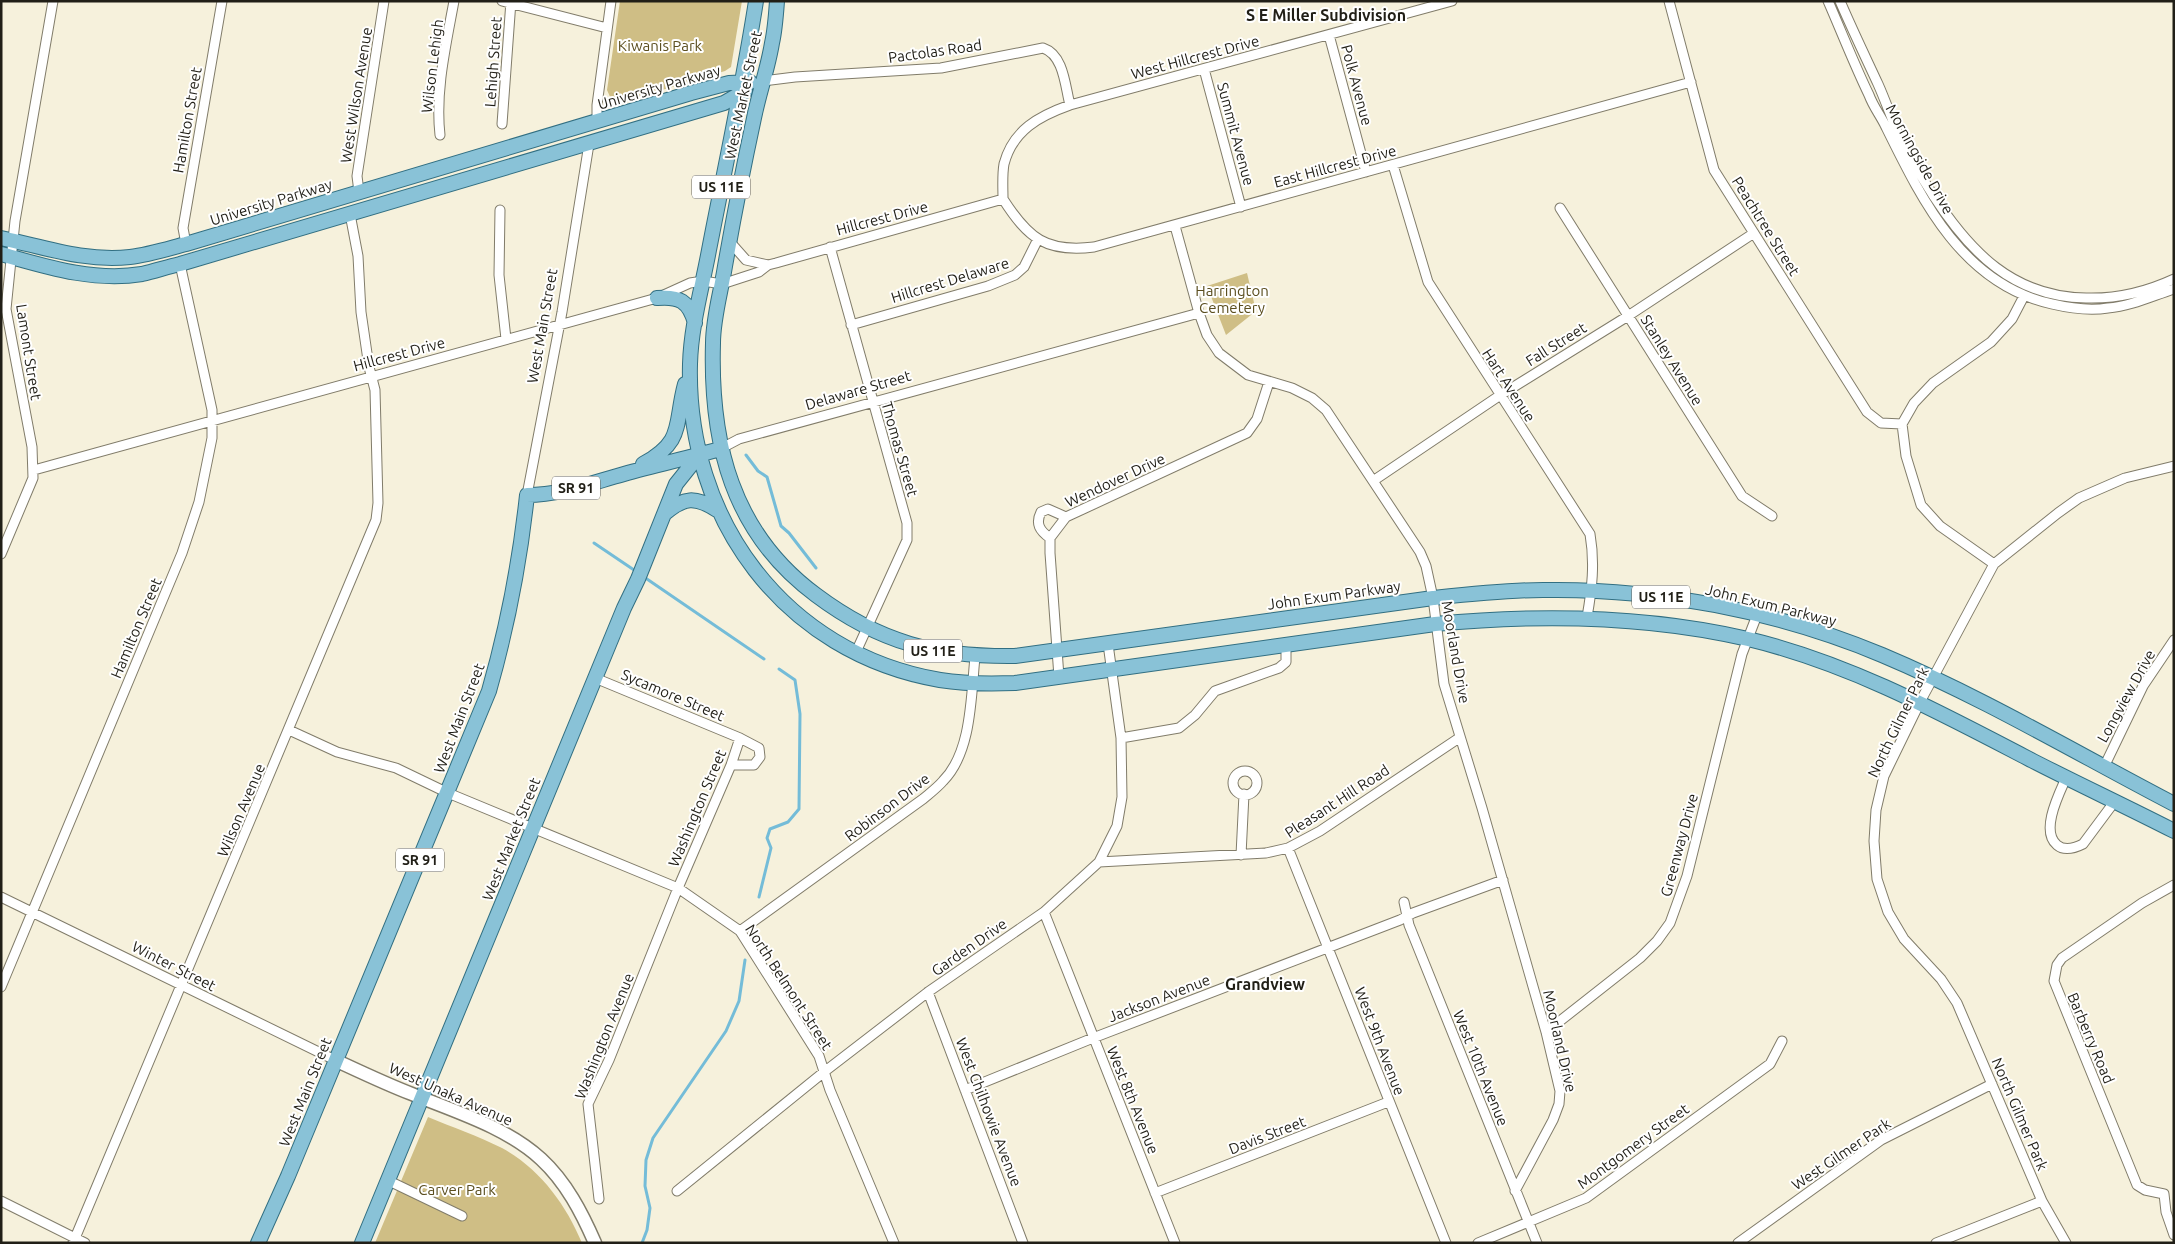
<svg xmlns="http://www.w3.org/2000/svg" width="2175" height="1244" viewBox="0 0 2175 1244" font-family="Ubuntu,sans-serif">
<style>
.green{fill:#cfbe85}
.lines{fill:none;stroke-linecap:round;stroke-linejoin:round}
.stream{stroke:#74bcd8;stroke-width:3}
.street-casing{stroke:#817c6a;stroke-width:11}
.secondary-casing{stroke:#817c6a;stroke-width:15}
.primary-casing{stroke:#326f82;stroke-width:16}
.street{stroke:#fff;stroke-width:9}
.secondary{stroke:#fff;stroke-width:12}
.primary{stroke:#89c2d7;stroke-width:14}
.labels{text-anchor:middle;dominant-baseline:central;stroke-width:4;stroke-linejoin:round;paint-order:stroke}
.shield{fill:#fff;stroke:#64625d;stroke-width:1}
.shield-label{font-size:14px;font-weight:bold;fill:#211f17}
.park-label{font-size:15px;fill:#5b4e1f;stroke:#fff}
.street-label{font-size:15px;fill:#211f17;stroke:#fff}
.neighbourhood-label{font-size:16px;font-weight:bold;fill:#211f17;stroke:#fff}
</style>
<rect width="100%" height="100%" fill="#f6f1dc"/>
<path class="green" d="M 620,1 L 742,1 L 731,67 L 725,71 L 622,102 L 611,99 L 607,90 Z
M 1247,273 L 1256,311 L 1226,335 L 1207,286 Z
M 428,1117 C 452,1127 478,1136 502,1148 C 539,1168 566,1204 582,1243 L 375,1243 Z"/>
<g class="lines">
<path class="stream" d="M 746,455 L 758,471 L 767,477 L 781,526 L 789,533 L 816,568
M 594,543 L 637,572
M 644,577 L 764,659
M 759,897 L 771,848 L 767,838 L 770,829 L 788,822 L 799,809 L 800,714 L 795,680 L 779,669
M 642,1243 L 647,1230 L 650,1208 L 645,1186 L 646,1160 L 653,1138 L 726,1031 L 739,1001 L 745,960"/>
<defs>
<path id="street" d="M 502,1 L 607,28
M 1669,1 L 1714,170 L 1867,412 L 1881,423 L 1902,424
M 1828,1 C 1842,33 1854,64 1869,95 C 1873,106 1880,115 1885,125 C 1922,200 1962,284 2052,304 C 2069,308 2090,311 2108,308 C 2131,306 2152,296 2174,289
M 1840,1 C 1852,29 1865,56 1878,84 C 1887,104 1894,126 1904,147 C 1913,164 1923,179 1933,195 C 1970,252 2013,297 2086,298 C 2117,299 2146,292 2174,279
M 1329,35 L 1366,172
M 1204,69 L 1241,207
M 763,81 L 795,77 L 941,68 L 1043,48 C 1064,55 1065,86 1070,105
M 597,121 L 597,105 L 611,1
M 502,124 L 511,1
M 440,135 C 435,91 446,45 454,1
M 1393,165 L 1428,282 L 1590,534 C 1595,563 1592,589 1587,617
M 359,192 L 357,176 L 384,1
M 1003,199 C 1028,238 1046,253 1094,247 L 1691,82
M 1003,199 C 1003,188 1002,175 1004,164 C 1013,130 1039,116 1070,105 L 1452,1
M 1560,208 L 1742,496 L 1772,516
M 500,210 L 499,275 L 506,339
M 1175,226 L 1199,313 L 1207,335 L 1219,353 L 1248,375 L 1292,388 L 1312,398 L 1326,410 L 1420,552 L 1426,566 L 1433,598 L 1444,684 L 1482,808 L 1546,1032 L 1560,1091 L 1559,1104 L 1553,1120 L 1515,1191
M 730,242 L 746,260 L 768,265
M 186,244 L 183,228 L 222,1
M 830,247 L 907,523 L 907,540 L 856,652
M 851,325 L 988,286 L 1015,275 L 1024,267 L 1038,239
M 720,449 L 739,439 L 1199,313
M 34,470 L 657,298 L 690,283 L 703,281 L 722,284 L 759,272 L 768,265 L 776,263 L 1003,199
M 1373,481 L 1499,396 L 1628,316 L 1754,233
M 527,495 L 562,312 L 589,144
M 1050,538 C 1040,531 1035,524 1041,512 L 1048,509 L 1066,517
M 1,554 L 33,478 L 32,447 L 6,309 L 15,221 L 53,1
M 1994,564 L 1940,526 L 1921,505 L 1906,456 L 1902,424 L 1914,403 L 1933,383 L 1991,342 L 2012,319 L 2024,296
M 1059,677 L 1050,553 L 1050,538 L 1066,517 L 1247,433 L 1257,419 L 1269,382
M 595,678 L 740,738 L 759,748 L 760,757 L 754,765 L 731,765
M 289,730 L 337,752 L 396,768 L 448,793 L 678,888 L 740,931 L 819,1056 L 830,1090 L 894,1243
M 1121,738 L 1179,728 L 1195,715 L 1215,691 L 1279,668 L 1286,662 L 1286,645
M 2104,767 L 2143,686 L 2174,640
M1233 783a12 12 0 1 1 24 0a12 12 0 1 1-24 0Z
M 2066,778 C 2059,794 2040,831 2057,845 C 2064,851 2075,848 2083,844 L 2115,801
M 1288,848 L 1446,1243
M 1241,855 L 1244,794
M 1099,862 L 1266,853 L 1288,848 L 1320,831 L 1459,738
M 2174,885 L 2142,903 L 2062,958 L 2057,965 L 2054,981 L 2137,1185 L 2145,1190 L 2164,1194 L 2166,1212 L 2174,1235
M 1,897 L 335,1060
M 1404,902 L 1409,925 L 1537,1243
M 1044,912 L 1175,1243
M 740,931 L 923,799 C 930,793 937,788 943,781 C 972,752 971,695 975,657
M 1,987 L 182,553 L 199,502 L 212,438 L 212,410 L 180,264
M 928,992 L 1023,1243
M 1546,1032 L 1640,958 L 1657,941 L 1670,923 L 1687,876 L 1742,654 L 1757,615
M 965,1090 L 1093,1038 L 1400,920 L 1413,913 L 1503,880
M 387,1180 L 462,1216
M 677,1191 L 824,1072 L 928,992 L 1044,912 L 1099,862 L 1117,826 L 1122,797 L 1121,738 L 1108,644
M 1155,1193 L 1388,1102
M 599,1199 L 588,1104 L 609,1060 L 678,888 L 731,765 L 740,738
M 1,1201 L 85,1243
M 73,1243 L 376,520 L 378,503 L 375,390 L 369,367 L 361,312 L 358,256 L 350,214
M 1478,1243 L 1586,1198 L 1770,1064 L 1782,1041
M 1738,1243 L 1881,1140 L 1992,1084
M 1936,1243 L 2042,1201
M 2066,1243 L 2042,1201 L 1957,1003 L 1941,979 L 1904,939 L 1888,912 L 1877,879 L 1874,841 L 1876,810 L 1884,776 L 1920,702 L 1994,564 L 2058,513 L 2079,498 L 2125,478 L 2174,466"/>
<path id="secondary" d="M 335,1060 C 361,1072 386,1084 412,1094 C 456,1112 506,1127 541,1159 C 566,1182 582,1213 595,1243"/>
<path id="primary" d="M 756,1 C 743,85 725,167 709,250 C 702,288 691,326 690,364 C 686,519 784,653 940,680 C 965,684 990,684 1015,683 L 1435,624 C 1540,614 1645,615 1748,639 C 1849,663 1941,713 2033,761 C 2080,785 2127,807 2174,831
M 777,1 C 776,15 775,30 772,43 C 768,68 759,93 754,118 C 743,169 733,220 724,272 C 720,295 713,320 713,343 C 710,443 732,533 816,595 C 880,643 936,657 1015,656 L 1433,598 C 1470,594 1506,590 1543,590 C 1657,588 1777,611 1882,655 C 1982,697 2078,754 2174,804
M 1,238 C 44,247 85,262 130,257 C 148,255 167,249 186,244 L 691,93 L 729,83 L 750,82
M 1,254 C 47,267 94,282 142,274 C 155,271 167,267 180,264 L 724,103 L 745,91
M 657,298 C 679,296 689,301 695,323
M 643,464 C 685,441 674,425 685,384
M 664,514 C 684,497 695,496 717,510
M 258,1243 L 288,1176 L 489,691 C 507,628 520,561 527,495 C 561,495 591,483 624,474 C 656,465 688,458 720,449
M 362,1243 L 624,608 L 638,579 L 676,484 L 700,454"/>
</defs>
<use href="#street" class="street-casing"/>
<use href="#secondary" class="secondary-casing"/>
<use href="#primary" class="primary-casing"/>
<use href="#street" class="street"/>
<use href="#secondary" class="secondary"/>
<use href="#primary" class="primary"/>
</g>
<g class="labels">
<g class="shield">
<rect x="692" y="175.5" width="58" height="23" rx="4"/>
<rect x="552" y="476.5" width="48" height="23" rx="4"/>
<rect x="1632" y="585.5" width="58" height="23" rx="4"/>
<rect x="904" y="639.5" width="58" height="23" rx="4"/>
<rect x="396" y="848.5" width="48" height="23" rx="4"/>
</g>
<g class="shield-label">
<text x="721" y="187">US 11E</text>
<text x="576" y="488">SR 91</text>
<text x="1661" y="597">US 11E</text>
<text x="933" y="651">US 11E</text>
<text x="420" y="860">SR 91</text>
</g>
<g class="park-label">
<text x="660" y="45">Kiwanis Park</text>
<text x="1232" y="290">Harrington<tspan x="1232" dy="17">Cemetery</tspan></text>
<text x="457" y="1189">Carver Park</text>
</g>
<g class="street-label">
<text transform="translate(935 51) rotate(-8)">Pactolas Road</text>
<text transform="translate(1195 57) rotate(-15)">West Hillcrest Drive</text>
<text transform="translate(493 62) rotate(-86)">Lehigh Street</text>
<text transform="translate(432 66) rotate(-83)">Wilson Lehigh</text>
<text transform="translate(1357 85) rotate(75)">Polk Avenue</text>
<text transform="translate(659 87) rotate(-16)">University Parkway</text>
<text transform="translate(356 95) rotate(-81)">West Wilson Avenue</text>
<text transform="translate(743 95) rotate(-78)">West Market Street</text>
<text transform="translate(187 120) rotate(-80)">Hamilton Street</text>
<text transform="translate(1236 134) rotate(75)">Summit Avenue</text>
<text transform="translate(1920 159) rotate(61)">Morningside Drive</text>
<text transform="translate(1335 166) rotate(-15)">East Hillcrest Drive</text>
<text transform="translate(271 202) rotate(-17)">University Parkway</text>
<text transform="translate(882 218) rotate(-15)">Hillcrest Drive</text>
<text transform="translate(1766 226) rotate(58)">Peachtree Street</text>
<text transform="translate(950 280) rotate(-17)">Hillcrest Delaware</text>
<text transform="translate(542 326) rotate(-80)">West Main Street</text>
<text transform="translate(1556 344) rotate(-32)">Fall Street</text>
<text transform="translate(29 352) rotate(81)">Lamont Street</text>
<text transform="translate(399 354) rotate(-15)">Hillcrest Drive</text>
<text transform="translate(1672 360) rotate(58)">Stanley Avenue</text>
<text transform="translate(1509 385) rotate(57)">Hart Avenue</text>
<text transform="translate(858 390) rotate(-16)">Delaware Street</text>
<text transform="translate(900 449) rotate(74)">Thomas Street</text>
<text transform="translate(1115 480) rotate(-25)">Wendover Drive</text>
<text transform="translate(1334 595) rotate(-8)">John Exum Parkway</text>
<text transform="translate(1771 605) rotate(14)">John Exum Parkway</text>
<text transform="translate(136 628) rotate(-67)">Hamilton Street</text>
<text transform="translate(1456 652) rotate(80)">Moorland Drive</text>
<text transform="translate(673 695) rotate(23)">Sycamore Street</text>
<text transform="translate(2126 696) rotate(-61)">Longview Drive</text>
<text transform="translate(459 718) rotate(-69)">West Main Street</text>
<text transform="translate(1898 722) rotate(-64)">North Gilmer Park</text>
<text transform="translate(1337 801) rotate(-33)">Pleasant Hill Road</text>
<text transform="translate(887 807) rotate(-37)">Robinson Drive</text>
<text transform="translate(697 808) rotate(-67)">Washington Street</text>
<text transform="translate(241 810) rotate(-67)">Wilson Avenue</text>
<text transform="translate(511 839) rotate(-68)">West Market Street</text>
<text transform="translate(1679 845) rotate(-75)">Greenway Drive</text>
<text transform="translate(969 947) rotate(-35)">Garden Drive</text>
<text transform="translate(174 966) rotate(27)">Winter Street</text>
<text transform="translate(789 987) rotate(57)">North Belmont Street</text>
<text transform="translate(1159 998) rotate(-21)">Jackson Avenue</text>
<text transform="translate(604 1036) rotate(-68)">Washington Avenue</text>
<text transform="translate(2091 1038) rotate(67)">Barberry Road</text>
<text transform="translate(1380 1041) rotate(69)">West 9th Avenue</text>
<text transform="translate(1560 1041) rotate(77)">Moorland Drive</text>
<text transform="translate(1481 1068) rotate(68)">West 10th Avenue</text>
<text transform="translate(305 1092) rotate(-68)">West Main Street</text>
<text transform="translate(451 1094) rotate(24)">West Unaka Avenue</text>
<text transform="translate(1133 1100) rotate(68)">West 8th Avenue</text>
<text transform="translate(989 1112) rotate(69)">West Chilhowie Avenue</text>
<text transform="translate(2020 1114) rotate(67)">North Gilmer Park</text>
<text transform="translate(1267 1135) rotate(-21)">Davis Street</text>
<text transform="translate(1633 1146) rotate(-36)">Montgomery Street</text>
<text transform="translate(1841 1154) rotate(-34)">West Gilmer Park</text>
</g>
<g class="neighbourhood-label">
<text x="1326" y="15">S E Miller Subdivision</text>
<text x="1265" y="984">Grandview</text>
</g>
</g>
<rect width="2175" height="1244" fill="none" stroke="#211f17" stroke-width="5"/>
</svg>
